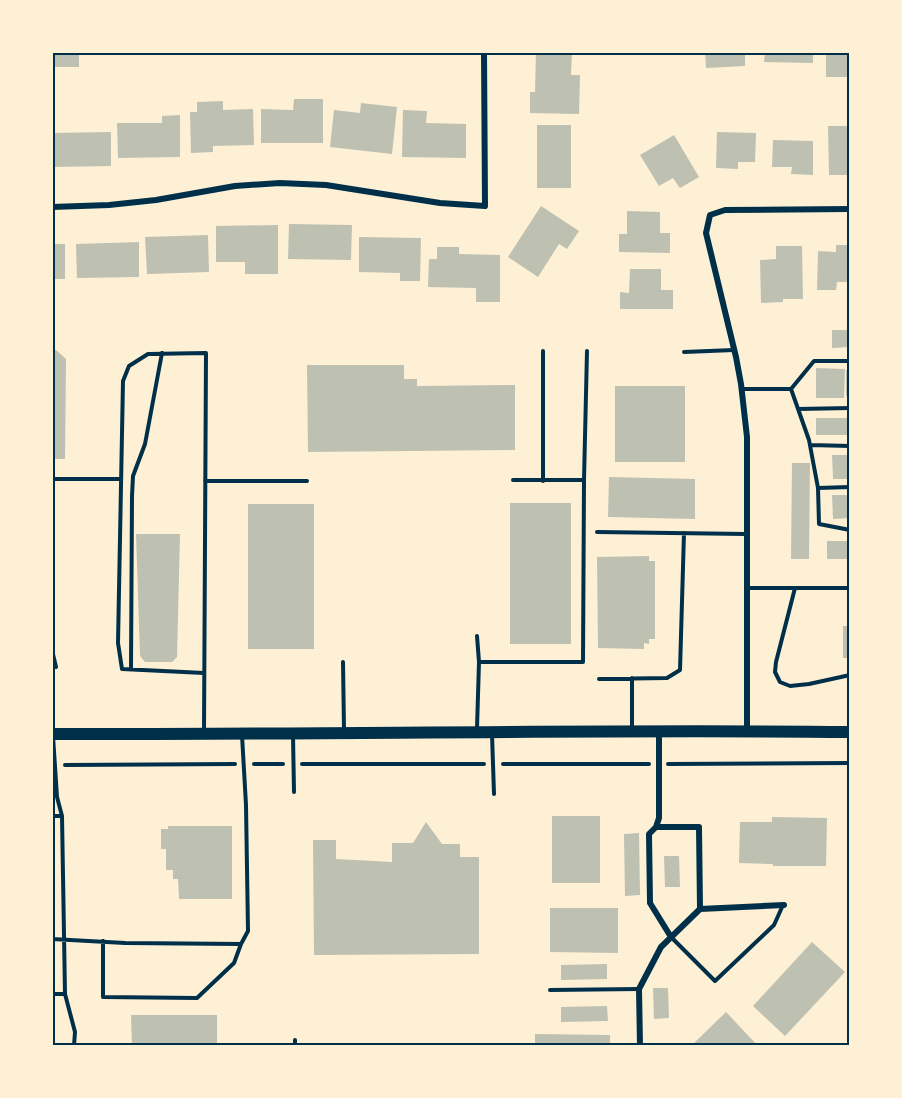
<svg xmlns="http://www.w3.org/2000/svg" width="902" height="1098" viewBox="0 0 902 1098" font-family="Merriweather,serif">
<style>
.building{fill:#bec0b2}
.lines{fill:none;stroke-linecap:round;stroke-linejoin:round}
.path{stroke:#003049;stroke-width:4}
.service{stroke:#003049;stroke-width:4}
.minor{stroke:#003049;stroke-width:6}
.secondary{stroke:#003049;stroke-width:12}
.neatline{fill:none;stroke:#003049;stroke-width:2}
</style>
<rect width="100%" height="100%" fill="#fdf0d5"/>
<path class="building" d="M 54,52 L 79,52 L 79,67 L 54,67 Z
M 536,52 L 572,52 L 571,75 L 580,75 L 579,114 L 530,113 L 530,92 L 535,92 Z
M 705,52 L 745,52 L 745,66 L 706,68 Z
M 765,52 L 813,52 L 813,63 L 764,62 Z
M 826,52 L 850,52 L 850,77 L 826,77 Z
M 294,99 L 323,99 L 323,143 L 261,143 L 261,109 L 293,110 Z
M 223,101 L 223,110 L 253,109 L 254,145 L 213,146 L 213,152 L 191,153 L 190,112 L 197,112 L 197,102 Z
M 361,103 L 397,107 L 392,154 L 330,147 L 334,110 L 360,113 Z
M 403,110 L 427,111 L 426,123 L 466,124 L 466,158 L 402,157 Z
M 180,115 L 180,157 L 118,158 L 117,123 L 162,123 L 162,116 Z
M 537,125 L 571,125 L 571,188 L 537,188 Z
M 828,126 L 850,126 L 850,175 L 829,175 Z
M 111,132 L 111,166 L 52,167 L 52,133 Z
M 717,132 L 756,133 L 755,162 L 738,162 L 738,169 L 716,168 Z
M 674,135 L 699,177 L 680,188 L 673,178 L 659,186 L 640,155 Z
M 773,140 L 813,141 L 813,175 L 791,174 L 792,167 L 772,167 Z
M 541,206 L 579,231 L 567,249 L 559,244 L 538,277 L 508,257 Z
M 627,211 L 660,212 L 660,233 L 670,233 L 670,253 L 619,252 L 619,234 L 627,234 Z
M 289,224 L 352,225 L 351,260 L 288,259 Z
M 278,225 L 278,274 L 245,274 L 245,262 L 216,262 L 216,226 Z
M 208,235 L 209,272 L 147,274 L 145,237 Z
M 359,237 L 421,238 L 420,281 L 400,281 L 400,273 L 359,272 Z
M 139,242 L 139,277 L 77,278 L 76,244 Z
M 52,244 L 65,244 L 65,279 L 52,279 Z
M 836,245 L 850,245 L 850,282 L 837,282 L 836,290 L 817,290 L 818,251 L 836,252 Z
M 776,246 L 802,246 L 803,299 L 783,299 L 783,302 L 761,303 L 760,260 L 776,259 Z
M 437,247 L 459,247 L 459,254 L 500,255 L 500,302 L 476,302 L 476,288 L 428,287 L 429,259 L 437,259 Z
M 630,269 L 661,269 L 661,290 L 673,290 L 673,309 L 620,309 L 620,292 L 629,293 Z
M 832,330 L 850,330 L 850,347 L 832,348 Z
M 52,350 L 56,350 L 66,359 L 65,459 L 52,459 Z
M 307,365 L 404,365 L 404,379 L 417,379 L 417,386 L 515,385 L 515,450 L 308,452 Z
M 816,368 L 845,369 L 844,398 L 816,398 Z
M 846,370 L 850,370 L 850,396 L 846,396 Z
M 615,386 L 685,386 L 685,462 L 615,462 Z
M 816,418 L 850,418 L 850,435 L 816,435 Z
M 832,455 L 850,455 L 850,479 L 833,479 Z
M 792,463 L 810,463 L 809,559 L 791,559 Z
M 609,477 L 695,479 L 695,519 L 608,517 Z
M 832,495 L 850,495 L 850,518 L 833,519 Z
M 510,503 L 571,503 L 571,644 L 510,644 Z
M 248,504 L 314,504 L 314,649 L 248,649 Z
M 136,534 L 180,534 L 177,657 L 172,662 L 145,662 L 140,656 Z
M 827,541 L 850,541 L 850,559 L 827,559 Z
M 649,556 L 649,561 L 655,561 L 655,639 L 649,639 L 649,644 L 644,643 L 644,649 L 598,648 L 597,557 Z
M 843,626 L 850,626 L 850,658 L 843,658 Z
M 552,816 L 600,816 L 600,883 L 552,883 Z
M 772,817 L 827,818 L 826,866 L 773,866 L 773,864 L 739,863 L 740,822 L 772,822 Z
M 426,822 L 442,844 L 460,844 L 460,857 L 479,857 L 479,954 L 314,955 L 313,840 L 336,840 L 336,859 L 392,862 L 392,843 L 413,843 Z
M 168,826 L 232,826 L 232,899 L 179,899 L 178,879 L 173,879 L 173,870 L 166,870 L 166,849 L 161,849 L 161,829 L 168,829 Z
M 639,833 L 640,895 L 625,896 L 624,834 Z
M 664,856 L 679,856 L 680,887 L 665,887 Z
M 550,908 L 618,908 L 618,953 L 550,952 Z
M 812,942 L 845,972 L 785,1036 L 753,1006 Z
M 607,964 L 607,979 L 561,980 L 561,965 Z
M 653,988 L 668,988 L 669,1018 L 654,1019 Z
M 607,1006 L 608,1021 L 561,1022 L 561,1007 Z
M 726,1012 L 758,1046 L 691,1046 Z
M 131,1015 L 217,1015 L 217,1046 L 132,1046 Z
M 535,1034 L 610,1035 L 610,1046 L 535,1046 Z"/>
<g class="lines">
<path class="path" d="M 254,764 L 283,764
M 302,764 L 484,764
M 503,764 L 649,764
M 668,764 L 850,763
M 65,765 L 235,764"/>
<path class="service" d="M 543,351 L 543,481
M 684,352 L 734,350
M 742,389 L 791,389
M 791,389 L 809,440 L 818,488 L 819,524 L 850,530
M 791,389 L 814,361 L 850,361
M 798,409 L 850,408
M 810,445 L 850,446
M 52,479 L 121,479
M 513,480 L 584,480
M 205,481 L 307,481
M 818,488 L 850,487
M 597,532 L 746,534
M 747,588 L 850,588
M 795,588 L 776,662 L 775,672 L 780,682 L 790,686 L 809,684 L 850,675
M 477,636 L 479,662 L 477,728
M 52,650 L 56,667
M 343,662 L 344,730
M 479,662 L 583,662 L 584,480 L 587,351
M 131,669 L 132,496 L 133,476 L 145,444 L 162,353
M 632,678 L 632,729
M 599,679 L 667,678 L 680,670 L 684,533
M 204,731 L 206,353 L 148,354 L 129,366 L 123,381 L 118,643 L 122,669 L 204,673
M 492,734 L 494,794
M 293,735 L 294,792
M 53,736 L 57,797 L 62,816 L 65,994 L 75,1032 L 74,1046
M 52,816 L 62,816
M 671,937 L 715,981 L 774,925 L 783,905
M 52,939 L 125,943 L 241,944
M 103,941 L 103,997 L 197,998 L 234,963 L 241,944 L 248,931 L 246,805 L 242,735
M 550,990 L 639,989
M 52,994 L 65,994
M 295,1046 L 295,1040"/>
<path class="minor" d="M 52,207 L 109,205 L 156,200 L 235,186 L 280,183 L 326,185 L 440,203 L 485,206 L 484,52
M 659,731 L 659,818 L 656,827 L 649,834 L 650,903 L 671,937
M 747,731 L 747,437 L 741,384 L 736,357 L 706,233 L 710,215 L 725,210 L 850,209
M 656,827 L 699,827 L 700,909
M 640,1046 L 639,989 L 661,947 L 700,909 L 784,905"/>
<path class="secondary" d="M 52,734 C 318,735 584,729 850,732"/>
</g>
<rect width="902" height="1098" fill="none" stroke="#fdf0d5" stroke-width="108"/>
<rect x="54" y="54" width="794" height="990" class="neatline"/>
</svg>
